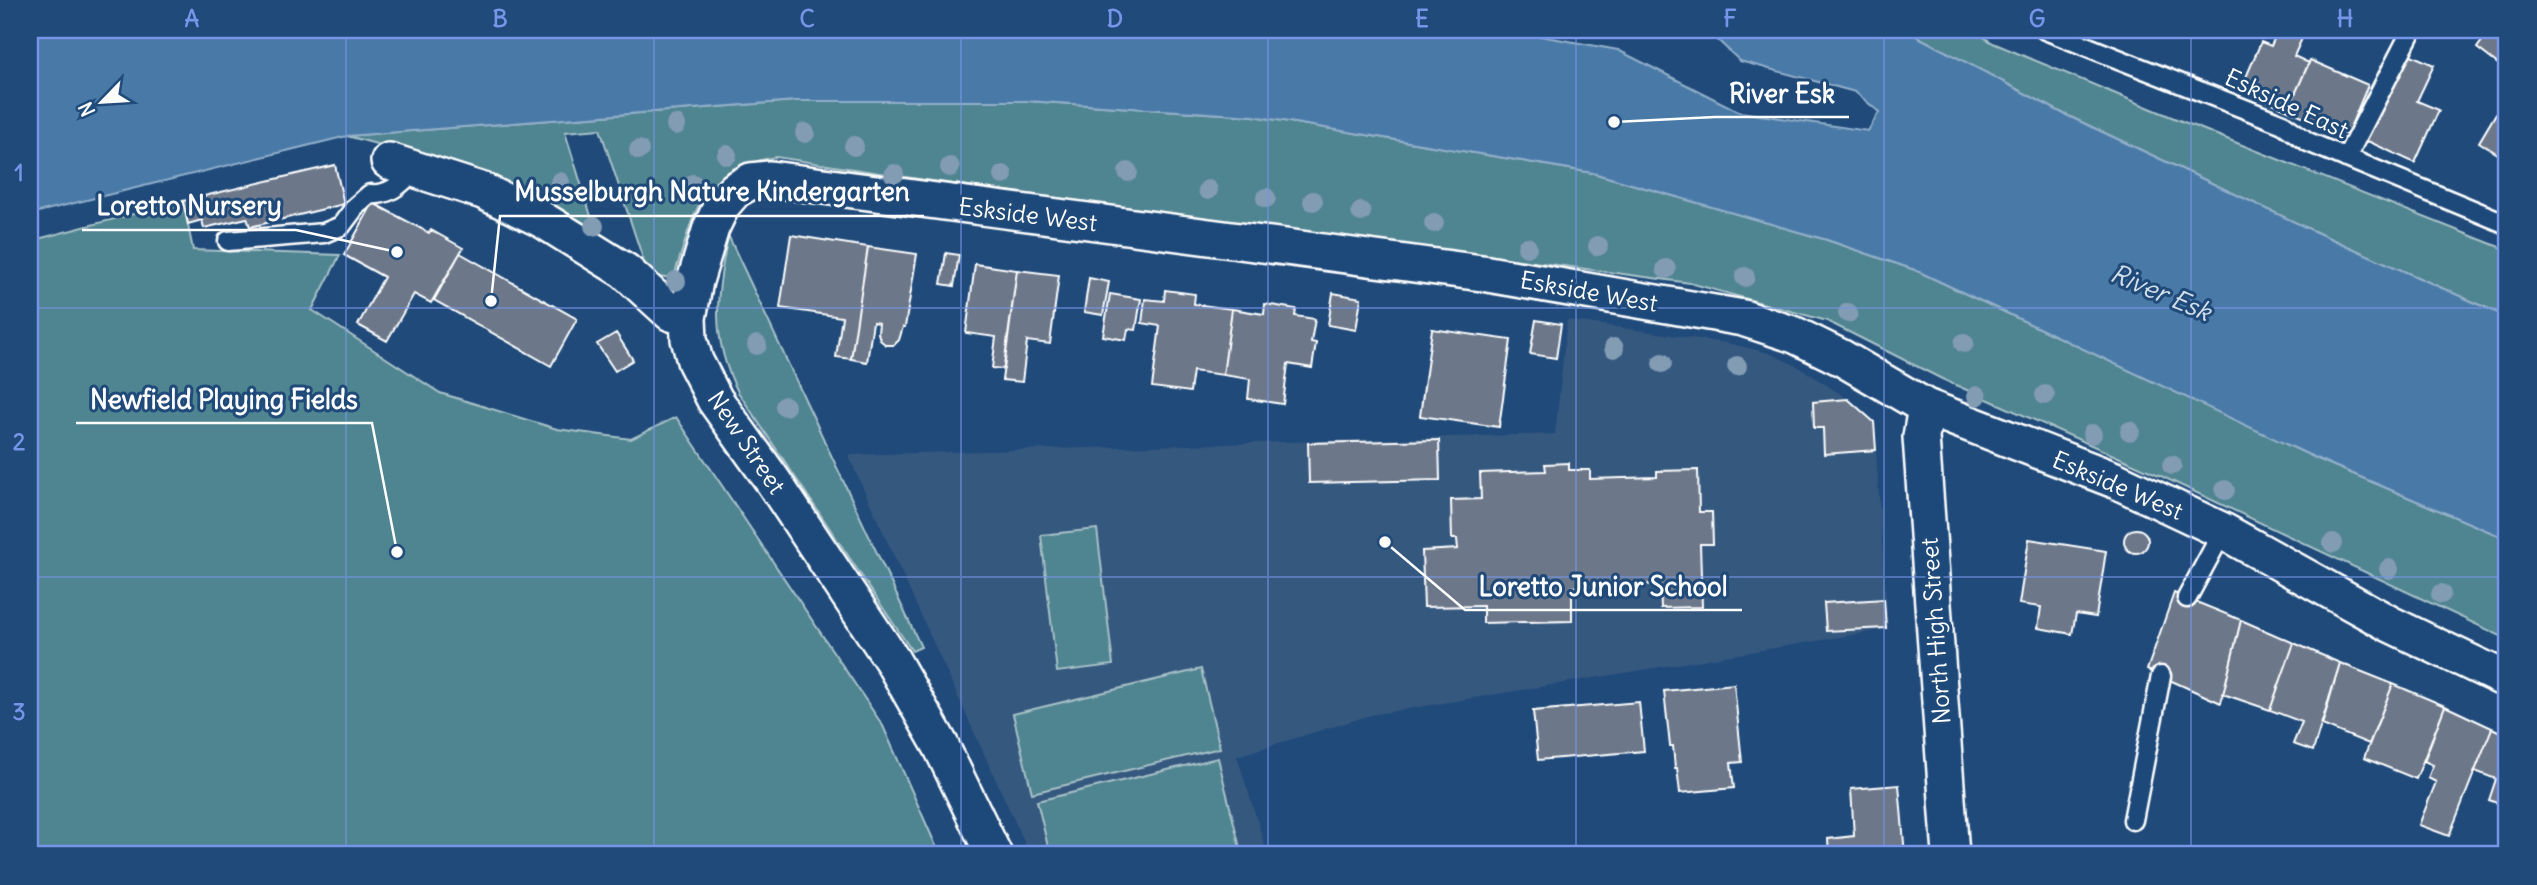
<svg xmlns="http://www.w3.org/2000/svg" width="2537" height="885" viewBox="0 0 2537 885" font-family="Delius,sans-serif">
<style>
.built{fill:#36587f}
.green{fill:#508491;stroke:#a8c2c8;stroke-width:2}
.water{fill:#4a7aa7;stroke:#92afca;stroke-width:2}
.building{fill:#6c788a;stroke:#fff;stroke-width:2}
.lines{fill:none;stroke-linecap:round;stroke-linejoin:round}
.service-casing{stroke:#fff;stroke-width:23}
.minor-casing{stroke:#fff;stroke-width:40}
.service{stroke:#1f4a7a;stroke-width:18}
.minor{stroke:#1f4a7a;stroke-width:35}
.tree{fill:#829cb4}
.grid{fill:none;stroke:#7795e8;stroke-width:2;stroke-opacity:0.55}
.labels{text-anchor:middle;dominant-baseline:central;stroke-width:6;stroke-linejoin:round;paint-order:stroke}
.street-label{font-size:24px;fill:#fff;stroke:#1f4a7a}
.water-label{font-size:26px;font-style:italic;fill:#d2dee9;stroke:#1f4a7a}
.leader{fill:none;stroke:#fff;stroke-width:2.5}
.callout-dot{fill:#fff;stroke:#1f4a7a;stroke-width:2.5}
.callout-label{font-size:26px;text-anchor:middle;font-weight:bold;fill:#fff;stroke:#1f4a7a;stroke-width:6;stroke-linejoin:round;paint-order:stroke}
.neatline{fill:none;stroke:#7795e8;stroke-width:2.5}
.grid-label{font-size:23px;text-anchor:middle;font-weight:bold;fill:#7795e8}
</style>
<rect width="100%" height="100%" fill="#1f4a7a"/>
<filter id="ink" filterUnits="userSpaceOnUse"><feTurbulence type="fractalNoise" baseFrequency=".0143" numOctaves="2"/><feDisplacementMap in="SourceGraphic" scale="14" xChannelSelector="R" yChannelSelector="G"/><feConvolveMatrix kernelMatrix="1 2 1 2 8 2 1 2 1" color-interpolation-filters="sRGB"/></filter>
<g filter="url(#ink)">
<path class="built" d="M 1567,320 L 1727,343 L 1769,353 L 1799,367 L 1848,399 L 1874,421 L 1888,629 L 1371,715 L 1237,756 L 1268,855 L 1030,855 L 848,455 L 1555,434 Z"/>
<path class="green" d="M 1905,30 L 1973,30 L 1993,43 L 2174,118 L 2507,250 L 2507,317 L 2318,233 L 2064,114 Z
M 795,101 L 1027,101 L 1253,116 L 1593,173 L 1827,240 L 1915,270 L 2320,460 L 2507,539 L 2507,639 L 2161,476 L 1942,379 L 1827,321 L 1690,283 L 938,182 L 776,157 C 699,169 696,209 675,273 L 668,277 L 658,278 L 646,268 L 600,129 L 565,132 L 595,229 L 591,234 L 432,159 L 347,136 Z
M 183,201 L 193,250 L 340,255 L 312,310 L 440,393 L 557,429 L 631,439 L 676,417 L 883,726 L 940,855 L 30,855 L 30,241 Z
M 728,235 L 921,647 L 912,651 L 738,392 C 709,336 717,294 728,235 Z
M 1097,529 L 1113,665 L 1057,672 L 1041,535 Z
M 1201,669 L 1220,748 L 1032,793 L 1013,714 Z
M 1218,758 L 1240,848 L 1211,855 L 1050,855 L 1037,801 Z"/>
<path class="water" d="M 30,30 L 1525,30 L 1530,34 L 1618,50 L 1740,112 L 1868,131 L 1879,112 L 1855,92 L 1740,61 L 1707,30 L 1905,30 L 2064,114 L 2318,233 L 2507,317 L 2507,539 L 2320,460 L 1915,270 L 1827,240 L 1593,173 L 1253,116 L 1027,101 L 795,101 L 347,136 L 30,214 Z"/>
<path class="building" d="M 2278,30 L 2293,30 L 2304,34 L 2294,56 L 2309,63 L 2288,110 L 2241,89 L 2261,42 L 2271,46 Z
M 2490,30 L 2507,30 L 2507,71 L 2477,48 Z
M 2402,51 L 2434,65 L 2417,101 L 2439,110 L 2415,163 L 2363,139 Z
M 2310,60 L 2368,85 L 2347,135 L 2288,110 Z
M 2507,95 L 2507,160 L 2479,142 Z
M 335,165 L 344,204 L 250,227 L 247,218 L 204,228 L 202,220 L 188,224 L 183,201 Z
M 373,203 L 429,233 L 431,230 L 463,248 L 431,303 L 414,294 L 387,341 L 358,325 L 384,277 L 344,255 Z
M 791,235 L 868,247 L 851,359 L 836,357 L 842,317 L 780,308 Z
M 868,247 L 917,254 L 905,327 L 903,327 L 899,340 L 894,345 L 886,345 L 880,340 L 878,333 L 879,323 L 873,322 L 867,362 L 851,359 Z
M 460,253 L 577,319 L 551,366 L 434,300 Z
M 946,253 L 959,255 L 954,286 L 941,284 Z
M 975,264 L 1017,270 L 1004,369 L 992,368 L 996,337 L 966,333 Z
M 1017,270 L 1059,275 L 1050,344 L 1027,341 L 1022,382 L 1002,380 Z
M 1089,278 L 1109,282 L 1103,315 L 1084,312 Z
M 1165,290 L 1195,294 L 1194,304 L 1232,309 L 1223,375 L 1193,371 L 1190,392 L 1152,387 L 1160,326 L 1142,323 L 1145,299 L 1164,301 Z
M 1333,293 L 1361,298 L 1356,330 L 1328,325 Z
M 1110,294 L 1141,299 L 1136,330 L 1128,329 L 1126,340 L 1103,336 Z
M 1265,304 L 1296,309 L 1295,316 L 1315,319 L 1311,342 L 1316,343 L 1312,368 L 1288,364 L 1283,404 L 1248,399 L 1250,379 L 1223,375 L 1232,309 L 1264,314 Z
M 1536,320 L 1561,324 L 1556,358 L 1530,354 Z
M 1432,329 L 1511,340 L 1499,427 L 1420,416 Z
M 616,333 L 633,360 L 615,371 L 597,344 Z
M 1848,399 L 1874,422 L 1876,450 L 1824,454 L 1823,428 L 1814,428 L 1813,402 Z
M 1439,440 L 1440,480 L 1309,483 L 1308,443 Z
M 1569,463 L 1569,470 L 1590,470 L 1590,479 L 1657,477 L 1657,471 L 1698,470 L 1699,512 L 1712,512 L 1713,544 L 1700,544 L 1702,607 L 1661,608 L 1660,584 L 1572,587 L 1572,621 L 1483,623 L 1483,606 L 1424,607 L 1422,551 L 1458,549 L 1457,539 L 1452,539 L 1451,500 L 1481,499 L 1480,473 L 1546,471 L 1545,464 Z
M2124 541a12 12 0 1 1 24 0a12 12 0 1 1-24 0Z
M 2029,539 L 2106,551 L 2096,617 L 2076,614 L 2072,634 L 2038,628 L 2041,607 L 2019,604 Z
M 2174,593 L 2241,620 L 2221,703 L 2147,670 Z
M 1884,599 L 1886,628 L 1826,631 L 1824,603 Z
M 2241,620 L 2294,643 L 2270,710 L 2223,694 Z
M 2294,643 L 2340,663 L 2313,751 L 2293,744 L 2302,722 L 2270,710 Z
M 2340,663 L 2393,684 L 2369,744 L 2322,725 Z
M 1734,684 L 1742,762 L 1731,763 L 1734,788 L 1680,793 L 1677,768 L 1675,768 L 1673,746 L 1670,746 L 1664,691 Z
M 2393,684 L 2445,706 L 2416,779 L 2364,758 Z
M 1639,702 L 1644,751 L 1538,760 L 1533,711 Z
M 2445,706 L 2492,728 L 2449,836 L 2419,825 L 2436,782 L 2428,778 L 2433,765 L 2424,761 Z
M 2492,728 L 2507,735 L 2507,806 L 2489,800 L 2496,779 L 2475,771 Z
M 1899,785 L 1905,855 L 1829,855 L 1828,839 L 1854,836 L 1851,789 Z"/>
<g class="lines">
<defs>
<path id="service" d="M 2045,30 L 2283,124 L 2308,142 L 2507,224
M 2346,158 L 2412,30
M 228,241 L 324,233 L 341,226 L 356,206 L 370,194 C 391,196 402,182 416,169
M 2187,598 L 2223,531
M 2133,820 L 2161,676"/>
<path id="minor" d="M 389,161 L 483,191 L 543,220 L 625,271 L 671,313 L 688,318
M 1926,407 L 1921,437 L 1951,855
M 994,855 L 941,746 L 892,660 L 773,481 L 715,400 L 695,361 L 689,339 L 688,318 L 695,281 L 711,228 L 722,205 L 735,190 L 751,181 L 770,179 L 1482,273 L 1743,318 L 1795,335 L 1842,358 L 1926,407 L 2115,480 L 2223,531 L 2390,624 L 2507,680"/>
</defs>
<use href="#service" class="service-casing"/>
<use href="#minor" class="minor-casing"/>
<use href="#service" class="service"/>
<use href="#minor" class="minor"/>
</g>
<g class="tree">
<circle cx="676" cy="125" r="10"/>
<circle cx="805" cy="133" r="10"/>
<circle cx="854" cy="146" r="10"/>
<circle cx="639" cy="150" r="10"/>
<circle cx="727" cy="155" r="10"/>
<circle cx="950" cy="167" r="10"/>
<circle cx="1128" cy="172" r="10"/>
<circle cx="894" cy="174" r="10"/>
<circle cx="1003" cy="175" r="10"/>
<circle cx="560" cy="182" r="10"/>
<circle cx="693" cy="184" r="10"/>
<circle cx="1208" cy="190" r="10"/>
<circle cx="1266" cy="198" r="10"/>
<circle cx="1313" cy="201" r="10"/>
<circle cx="1361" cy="212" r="10"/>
<circle cx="1434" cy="223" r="10"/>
<circle cx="594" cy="226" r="10"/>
<circle cx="1598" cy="246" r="10"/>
<circle cx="1527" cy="247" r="10"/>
<circle cx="1666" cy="269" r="10"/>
<circle cx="1745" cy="277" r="10"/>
<circle cx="676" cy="281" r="10"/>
<circle cx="1848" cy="313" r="10"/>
<circle cx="1964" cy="343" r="10"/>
<circle cx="757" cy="345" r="10"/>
<circle cx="1614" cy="348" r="10"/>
<circle cx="1662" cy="363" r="10"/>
<circle cx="1737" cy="366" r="10"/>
<circle cx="2045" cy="395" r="10"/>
<circle cx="1977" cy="396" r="10"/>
<circle cx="785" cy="406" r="10"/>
<circle cx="2130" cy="431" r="10"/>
<circle cx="2092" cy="434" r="10"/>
<circle cx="2172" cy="465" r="10"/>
<circle cx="2225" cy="490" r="10"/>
<circle cx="2333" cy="543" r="10"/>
<circle cx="2389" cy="569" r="10"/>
<circle cx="2441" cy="594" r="10"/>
</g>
</g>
<path class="grid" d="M 346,30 L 346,855M 654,30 L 654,855M 961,30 L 961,855M 1268,30 L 1268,855M 1576,30 L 1576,855M 1884,30 L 1884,855M 2191,30 L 2191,855M 30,308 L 2507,308M 30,577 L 2507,577"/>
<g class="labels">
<g class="street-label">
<text transform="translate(2287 103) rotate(25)">Eskside East</text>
<text transform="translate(1028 214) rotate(7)">Eskside West</text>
<text transform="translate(1589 291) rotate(10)">Eskside West</text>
<text transform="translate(747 442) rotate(56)">New Street</text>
<text transform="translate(2118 485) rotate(23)">Eskside West</text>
<text transform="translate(1935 631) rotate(-94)">North High Street</text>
</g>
<g class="water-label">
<text transform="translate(2161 292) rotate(23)">River Esk</text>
</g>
</g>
<path class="leader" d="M1614 122L1715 117H1849M491 301L500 216H924M397 252L296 230H82M397 552L372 423H76M1385 542L1465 610H1742"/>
<g class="callout-dot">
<circle cx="1614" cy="122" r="7"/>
<circle cx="491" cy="301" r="7"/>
<circle cx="397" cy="252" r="7"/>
<circle cx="397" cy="552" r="7"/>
<circle cx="1385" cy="542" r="7"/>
</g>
<g class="callout-label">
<text x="1782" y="103">River Esk</text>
<text x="712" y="201">Musselburgh Nature Kindergarten</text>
<text x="189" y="215">Loretto Nursery</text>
<text x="224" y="409">Newfield Playing Fields</text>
<text x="1603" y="596">Loretto Junior School</text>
</g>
<rect width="2537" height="885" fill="none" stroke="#1f4a7a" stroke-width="77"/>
<g transform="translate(102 102) rotate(245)" stroke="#1f4a7a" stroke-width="5" paint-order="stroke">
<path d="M0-5L12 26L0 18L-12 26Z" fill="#ffffff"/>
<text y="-10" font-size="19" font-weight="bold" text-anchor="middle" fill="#ffffff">N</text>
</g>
<rect x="38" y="38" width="2460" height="808" class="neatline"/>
<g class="grid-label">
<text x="192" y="27">A</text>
<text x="500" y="27">B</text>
<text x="807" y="27">C</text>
<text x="1115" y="27">D</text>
<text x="1422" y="27">E</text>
<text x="1730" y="27">F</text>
<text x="2037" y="27">G</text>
<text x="2345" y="27">H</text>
<text x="19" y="181">1</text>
<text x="19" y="450">2</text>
<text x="19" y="720">3</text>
</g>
</svg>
